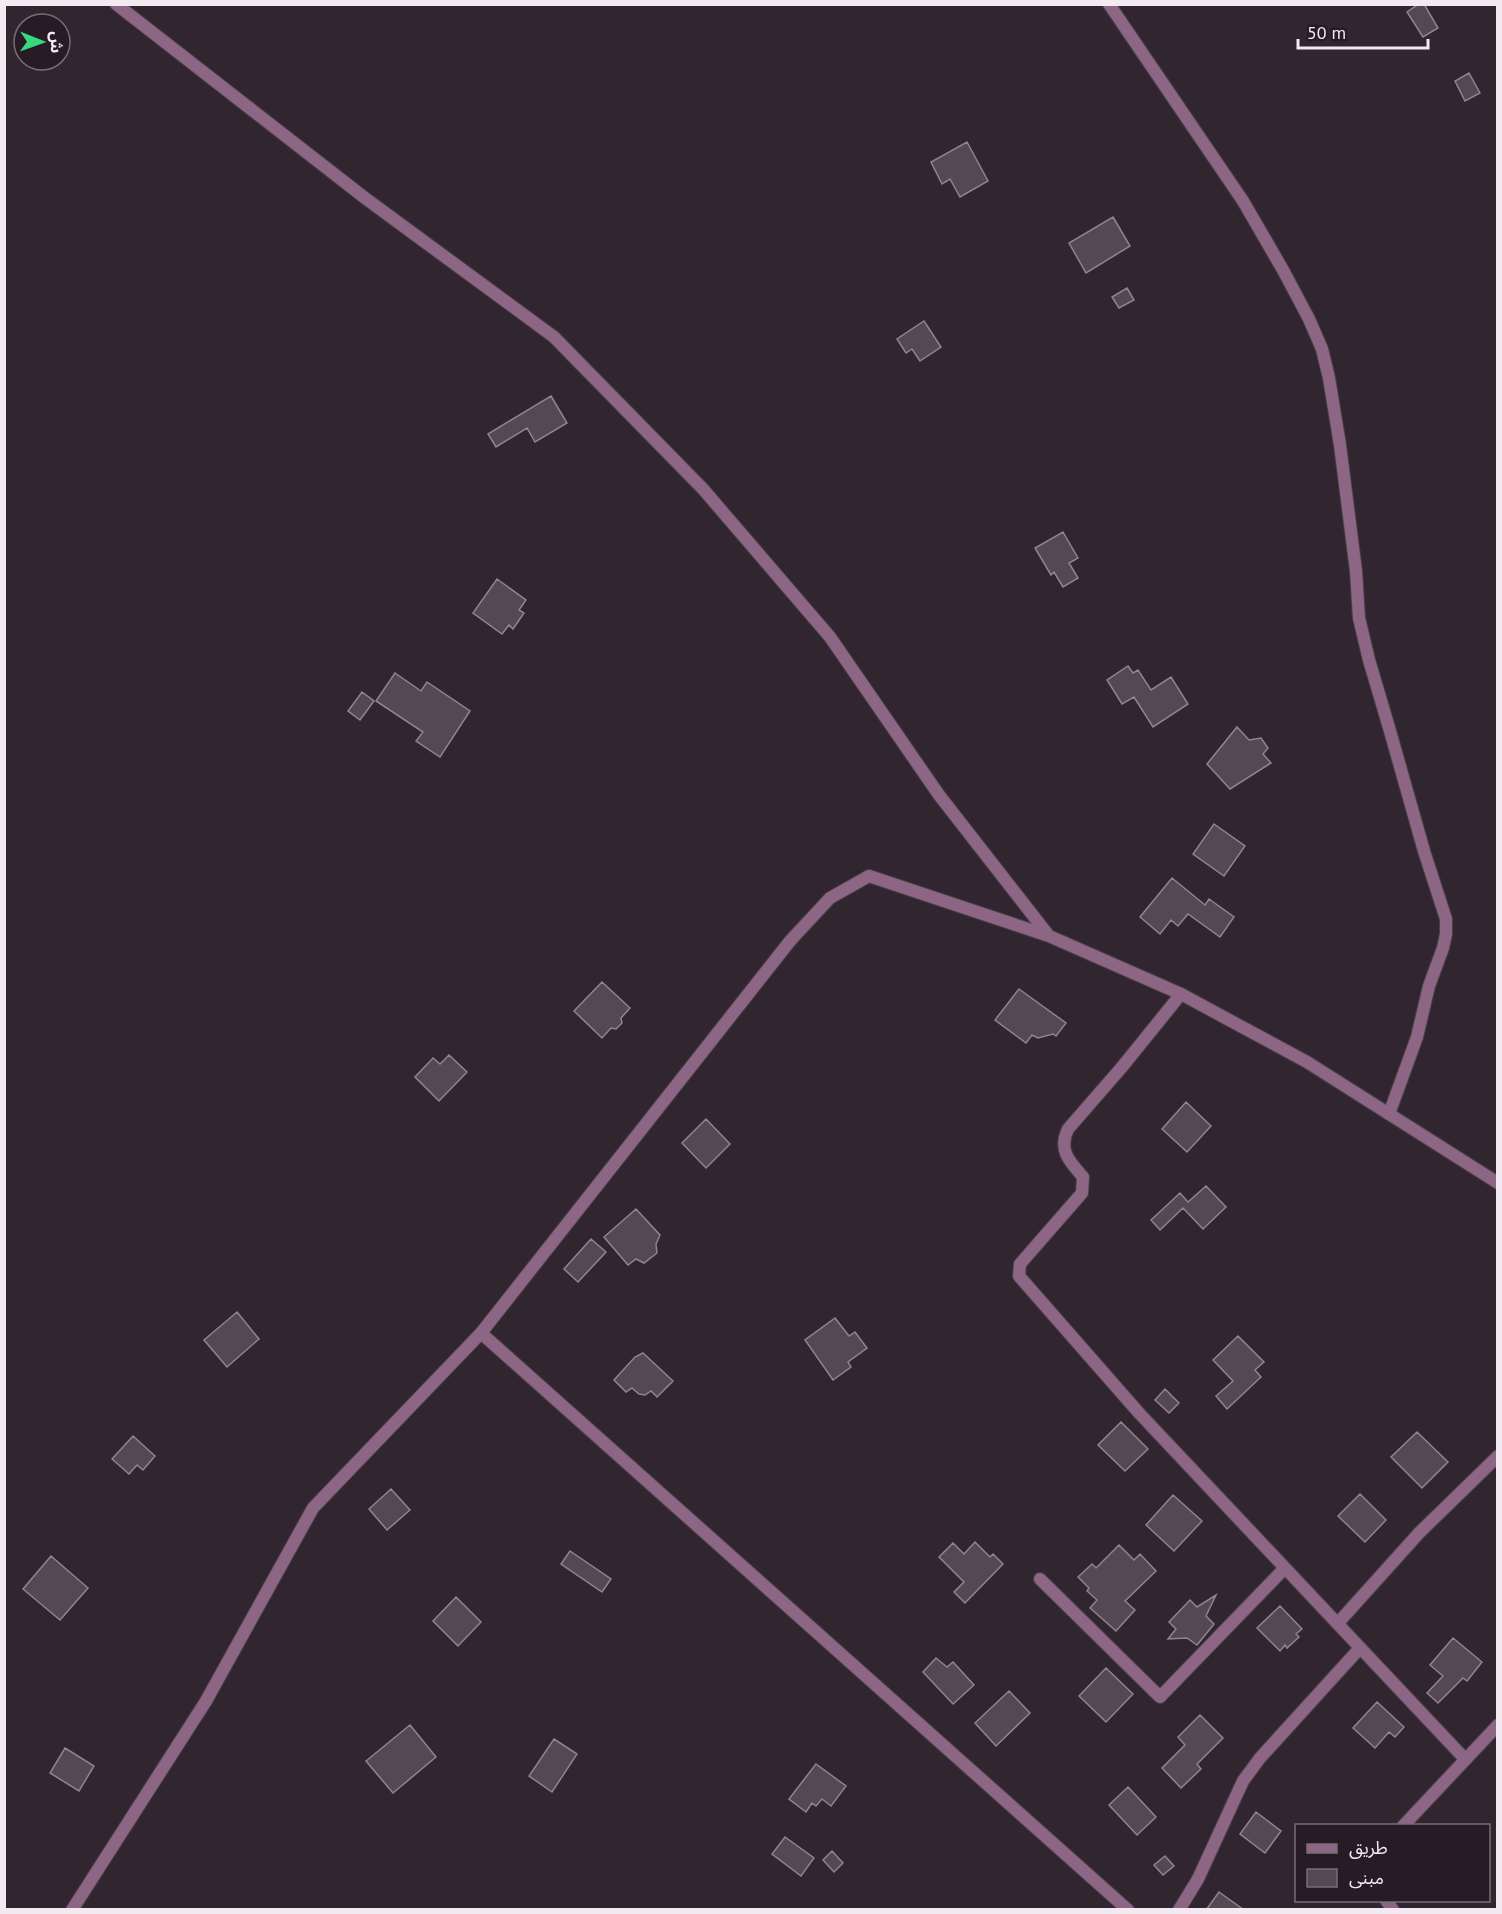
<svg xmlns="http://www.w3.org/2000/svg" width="1502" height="1914" viewBox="0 0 1502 1914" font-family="'PT Sans','Noto Sans Arabic',sans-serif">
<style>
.building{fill:#554852;stroke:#92848f;stroke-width:1.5}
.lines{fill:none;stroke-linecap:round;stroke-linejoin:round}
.minor-casing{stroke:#4c414a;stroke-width:14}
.tertiary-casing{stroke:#4c414a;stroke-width:14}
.minor{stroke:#8d6685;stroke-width:12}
.tertiary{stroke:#8d6685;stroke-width:12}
</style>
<rect width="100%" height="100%" fill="#31252f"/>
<path class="building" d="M 1419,4 L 1424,4 L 1438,28 L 1423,37 L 1407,12 Z
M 1469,73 L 1480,93 L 1465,101 L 1455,81 Z
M 967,142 L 988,181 L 960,197 L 950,179 L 942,184 L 931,162 Z
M 1113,217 L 1130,246 L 1086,273 L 1069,243 Z
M 1127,288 L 1134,300 L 1119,308 L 1112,297 Z
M 924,321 L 941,347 L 920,361 L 912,349 L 906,353 L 897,339 Z
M 551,396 L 567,423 L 535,442 L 527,428 L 496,447 L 488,434 Z
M 1063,532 L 1078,558 L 1069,563 L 1078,578 L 1063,587 L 1054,572 L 1051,575 L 1035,548 Z
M 497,579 L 526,600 L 519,610 L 524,613 L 513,629 L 509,625 L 502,634 L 473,613 Z
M 1128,666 L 1133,673 L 1138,670 L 1151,690 L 1171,677 L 1188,704 L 1153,727 L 1134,697 L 1122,704 L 1107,680 Z
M 395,673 L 421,691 L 427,682 L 470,711 L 440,757 L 416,741 L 423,732 L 376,701 Z
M 362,692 L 374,701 L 360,720 L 348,711 Z
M 1237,727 L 1249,740 L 1261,738 L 1268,748 L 1263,754 L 1271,763 L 1230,789 L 1207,764 Z
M 1214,824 L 1245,846 L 1224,876 L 1193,854 Z
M 1172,878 L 1205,905 L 1209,899 L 1234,917 L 1220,937 L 1188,914 L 1178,926 L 1171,920 L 1160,934 L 1140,917 Z
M 602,982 L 630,1008 L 621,1018 L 622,1023 L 616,1029 L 611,1028 L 602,1038 L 574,1011 Z
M 1019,989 L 1066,1023 L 1056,1036 L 1053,1034 L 1038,1038 L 1032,1035 L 1026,1043 L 995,1020 Z
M 449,1055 L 467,1072 L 439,1101 L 415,1077 L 433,1058 L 440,1064 Z
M 1186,1102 L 1211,1126 L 1187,1152 L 1162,1129 Z
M 706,1119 L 730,1144 L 706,1168 L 682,1143 Z
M 1206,1186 L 1226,1207 L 1203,1229 L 1183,1208 L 1160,1230 L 1151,1220 L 1180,1193 L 1188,1202 Z
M 636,1209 L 660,1235 L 656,1244 L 657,1253 L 644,1263 L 636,1259 L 628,1265 L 604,1237 Z
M 591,1239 L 606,1252 L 578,1282 L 564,1269 Z
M 237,1312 L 259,1339 L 227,1367 L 204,1340 Z
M 835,1318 L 849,1336 L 855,1332 L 867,1348 L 848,1362 L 851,1367 L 833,1380 L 805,1340 Z
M 1238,1336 L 1264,1362 L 1255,1370 L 1261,1377 L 1227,1409 L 1216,1396 L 1233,1381 L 1213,1360 Z
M 643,1353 L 673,1381 L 657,1397 L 651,1391 L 645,1395 L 639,1394 L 632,1388 L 626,1392 L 614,1380 L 635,1357 Z
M 1165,1389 L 1179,1403 L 1169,1413 L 1155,1400 Z
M 1121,1422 L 1148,1449 L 1125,1471 L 1098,1445 Z
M 1417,1432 L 1448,1462 L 1422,1488 L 1391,1457 Z
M 133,1436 L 155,1456 L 143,1470 L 137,1465 L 129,1474 L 112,1459 Z
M 391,1489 L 410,1510 L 387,1530 L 369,1509 Z
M 1360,1494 L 1386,1520 L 1365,1542 L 1338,1516 Z
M 1173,1495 L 1202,1521 L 1174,1551 L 1146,1525 Z
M 975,1542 L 990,1557 L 993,1554 L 1003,1564 L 965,1603 L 954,1592 L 964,1582 L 939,1557 L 953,1543 L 964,1554 Z
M 1119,1545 L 1134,1560 L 1140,1554 L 1156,1571 L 1125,1601 L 1135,1610 L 1116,1631 L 1090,1608 L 1097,1600 L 1087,1591 L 1089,1588 L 1078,1577 L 1092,1564 L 1096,1568 Z
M 570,1551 L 611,1579 L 602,1592 L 561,1564 Z
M 51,1556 L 88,1588 L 60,1620 L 23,1589 Z
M 1216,1595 L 1206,1616 L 1214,1624 L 1197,1645 L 1187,1638 L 1168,1639 L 1176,1629 L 1169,1622 L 1190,1600 L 1197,1607 Z
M 456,1597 L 481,1622 L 458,1646 L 433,1621 Z
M 1280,1606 L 1302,1629 L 1296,1634 L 1299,1637 L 1287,1648 L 1285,1645 L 1280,1651 L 1257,1628 Z
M 1453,1638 L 1482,1662 L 1467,1681 L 1463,1678 L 1438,1703 L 1427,1693 L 1443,1676 L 1430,1665 Z
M 936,1658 L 947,1667 L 953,1662 L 974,1685 L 953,1704 L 923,1672 Z
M 1106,1668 L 1133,1694 L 1106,1722 L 1079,1696 Z
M 1009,1691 L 1030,1713 L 996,1746 L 975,1723 Z
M 1377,1702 L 1404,1727 L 1395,1737 L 1389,1732 L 1375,1748 L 1353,1728 Z
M 1200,1715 L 1223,1738 L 1197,1764 L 1201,1769 L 1181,1788 L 1162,1768 L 1185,1745 L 1178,1737 Z
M 410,1725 L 436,1757 L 393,1793 L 366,1761 Z
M 554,1739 L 577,1754 L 552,1792 L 529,1776 Z
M 65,1748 L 94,1766 L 79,1791 L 50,1773 Z
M 816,1764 L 846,1786 L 831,1806 L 822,1799 L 816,1806 L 812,1803 L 806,1812 L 789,1799 Z
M 1128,1787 L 1156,1817 L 1137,1835 L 1109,1805 Z
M 1256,1812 L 1281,1831 L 1265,1853 L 1240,1834 Z
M 785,1837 L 814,1858 L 801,1876 L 772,1854 Z
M 832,1851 L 843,1863 L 834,1872 L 823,1860 Z
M 1165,1856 L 1174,1866 L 1163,1875 L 1154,1865 Z
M 1219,1892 L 1244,1910 L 1206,1910 Z"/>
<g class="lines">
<defs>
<path id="minor" d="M 1109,4 L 1243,201 L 1283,270 L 1309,319 L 1322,349 L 1329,378 L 1340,445 L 1356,571 L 1359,618 L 1369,660 L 1390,731 L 1424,851 L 1446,919 L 1446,934 L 1443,948 L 1429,986 L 1417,1037 L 1389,1114
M 1181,994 L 1122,1067 L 1068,1129 C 1058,1150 1069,1161 1083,1177 L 1082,1193 L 1020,1264 L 1019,1276 L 1139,1413 L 1465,1759
M 481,1333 L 1128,1910
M 1040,1579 L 1160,1697 L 1285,1568
M 1338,1623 L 1419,1533 L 1498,1456
M 1403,1826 L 1498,1725
M 1386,1900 L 1393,1910
M 1179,1910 L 1198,1879 L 1243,1781 L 1260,1758 L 1360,1648"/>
<path id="tertiary" d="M 116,4 L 365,198 L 554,337 L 703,489 L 830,637 L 939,795 L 1049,936
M 72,1910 L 206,1701 L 313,1508 L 481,1333 L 790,941 L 830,898 L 869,876 L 1049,936 L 1181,994 L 1307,1062 L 1498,1183"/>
</defs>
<use href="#minor" class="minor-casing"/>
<use href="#tertiary" class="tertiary-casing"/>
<use href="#minor" class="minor"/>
<use href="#tertiary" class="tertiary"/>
</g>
<rect width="1502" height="1914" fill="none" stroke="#f2eaf0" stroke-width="12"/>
<rect x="1295" y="1824" width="195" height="78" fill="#271c25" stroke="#786e76" stroke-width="1.5"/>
<rect x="1307" y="1844" width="30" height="9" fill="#8d6685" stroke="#786e76" stroke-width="1.5"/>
<text x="1349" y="1854" font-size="18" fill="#f2eaf0">طريق</text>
<rect x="1307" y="1869" width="30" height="18" fill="#554852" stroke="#786e76" stroke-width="1.5"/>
<text x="1349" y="1884" font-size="18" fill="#f2eaf0">مبنى</text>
<g transform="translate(42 42) rotate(91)"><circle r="28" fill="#271c25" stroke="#786e76" stroke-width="1.5"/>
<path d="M0-4.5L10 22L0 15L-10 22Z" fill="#38d880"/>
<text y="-9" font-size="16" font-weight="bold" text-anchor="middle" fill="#f2eaf0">ش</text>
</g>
<path d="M1298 39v9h130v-9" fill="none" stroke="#f2eaf0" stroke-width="3"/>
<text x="1307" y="39" font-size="18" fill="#f2eaf0" stroke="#271c25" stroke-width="4.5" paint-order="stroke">50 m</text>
</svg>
